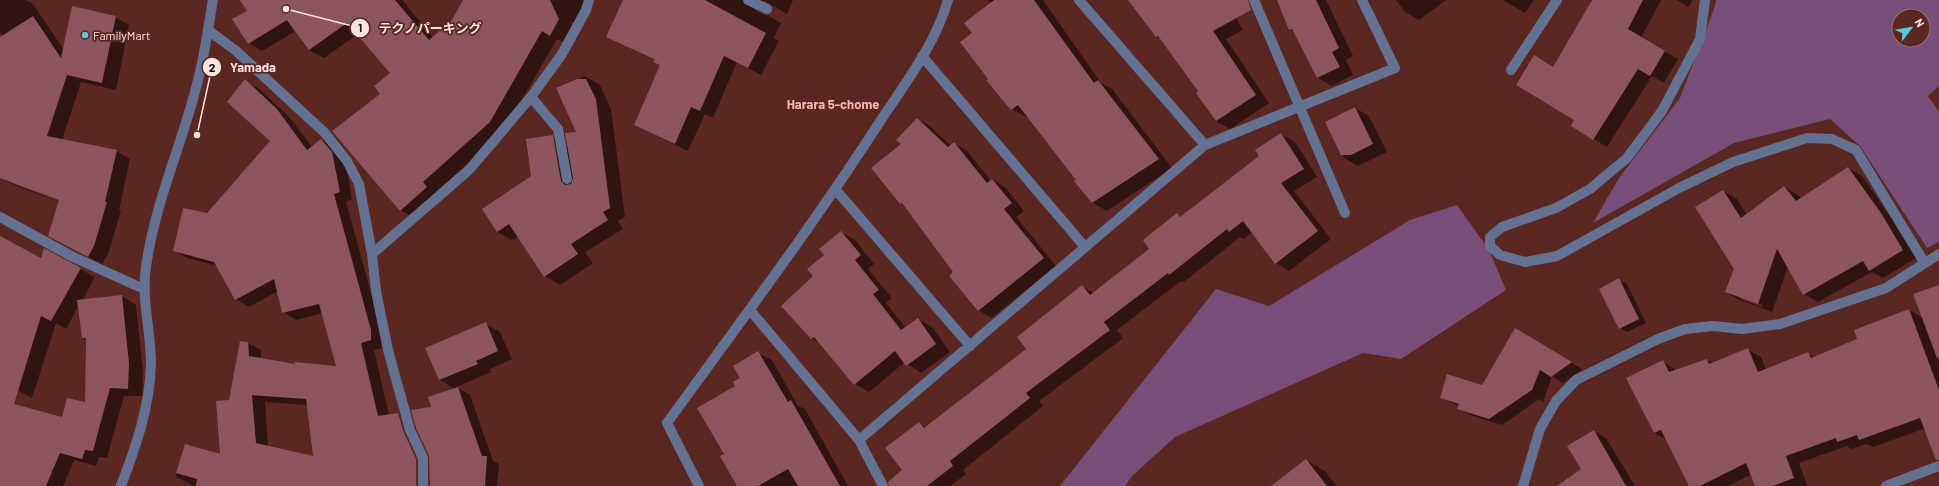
<svg xmlns="http://www.w3.org/2000/svg" width="1939" height="486" viewBox="0 0 1939 486" font-family="Barlow,'Noto Sans JP',sans-serif">
<style>
.green{fill:#774e77;fill-rule:evenodd}
.shadow{fill:#0007;fill-rule:evenodd}
.building{fill:#8c545f;fill-rule:evenodd}
.lines{fill:none;stroke-linecap:round;stroke-linejoin:round}
.minor{stroke:#647190;stroke-width:10}
.poi-dot{fill:#53cbda;stroke:#5a2722;stroke-width:1.5}
.labels{text-anchor:middle;dominant-baseline:central;stroke-width:3.5;stroke-linejoin:round;paint-order:stroke}
.poi-label{font-size:12px;fill:#fee2df;stroke:#5a2722;text-anchor:start}
.neighbourhood-label{font-size:13px;font-weight:bold;fill:#f7b6ae;stroke:#5a2722}
.leader{fill:none;stroke:#fee2df;stroke-width:1.5}
.callout-dot{fill:#fee2df;stroke:#5a2722;stroke-width:1.5}
.mark-label{font-size:12px;text-anchor:middle;font-weight:bold;fill:#111}
.callout-label{font-size:13px;text-anchor:middle;font-weight:bold;fill:#fee2df;stroke:#5a2722;stroke-width:3.5;stroke-linejoin:round;paint-order:stroke}
</style>
<rect width="100%" height="100%" fill="#5a2722"/>
<path class="green" d="M 1716,0 L 1939,0 L 1939,86 L 1928,96 L 1939,112 L 1939,242 L 1927,248 L 1860,146 L 1830,119 L 1734,143 L 1593,223 L 1619,178 L 1680,98 L 1715,6 ZM 1899,16 L 1923,16 L 1923,40 L 1899,40 Z
M 1457,205 L 1489,250 L 1506,290 L 1401,359 L 1363,353 L 1175,437 L 1132,476 L 1125,486 L 1060,486 L 1216,289 L 1269,306 L 1410,220 Z"/>
<path class="shadow" d="M 0,0 L 26,0 L 33,4 L 64,50 L 115,17 L 129,25 L 116,90 L 81,82 L 62,140 L 116,151 L 130,159 L 119,210 L 121,211 L 108,254 L 102,264 L 63,243 L 59,202 L 14,185 L 0,177 L 0,59 L 15,65 L 0,31 ZM 7,180 L 64,201 L 63,203 L 11,183 Z
M 319,0 L 402,0 L 433,37 L 453,21 L 464,0 L 584,0 L 587,2 L 576,24 L 570,21 L 573,28 L 565,43 L 557,39 L 504,130 L 437,191 L 441,196 L 415,218 L 400,210 L 382,94 L 391,74 L 358,34 L 324,58 L 309,50 Z
M 624,0 L 793,0 L 787,14 L 765,1 L 761,1 L 755,4 L 754,9 L 757,12 L 769,16 L 781,23 L 774,38 L 779,41 L 761,75 L 737,62 L 713,118 L 705,114 L 688,151 L 635,125 L 661,65 L 655,60 L 607,36 Z
M 988,0 L 1043,0 L 1101,83 L 1112,89 L 1172,168 L 1107,211 L 1093,203 L 1075,181 L 1077,180 L 1028,116 L 1026,117 L 1012,109 L 989,79 L 973,33 L 991,4 Z
M 1129,0 L 1227,0 L 1243,30 L 1226,39 L 1269,103 L 1230,129 L 1216,121 L 1200,92 L 1161,39 L 1157,37 Z
M 1278,0 L 1326,0 L 1353,56 L 1346,60 L 1353,75 L 1332,86 L 1318,78 L 1296,33 L 1290,30 Z
M 1396,0 L 1446,0 L 1419,20 L 1405,12 Z
M 1503,0 L 1534,0 L 1525,13 Z
M 1590,0 L 1661,0 L 1641,38 L 1678,59 L 1664,83 L 1652,76 L 1607,147 L 1572,126 L 1576,120 L 1554,68 L 1592,1 Z
M 1677,0 L 1693,0 L 1688,7 Z
M 280,8 L 294,32 L 262,51 L 248,43 Z
M 585,76 L 600,85 L 611,109 L 625,217 L 618,221 L 623,229 L 585,252 L 593,263 L 560,285 L 545,276 L 519,236 L 512,240 L 497,232 L 533,177 L 552,136 L 568,146 L 578,133 L 557,89 Z
M 245,81 L 258,88 L 290,118 L 312,147 L 322,140 L 334,148 L 345,161 L 352,199 L 346,202 L 386,347 L 374,350 L 389,415 L 402,423 L 411,476 L 410,486 L 194,486 L 176,477 L 185,445 L 221,455 L 230,401 L 248,343 L 261,350 L 261,359 L 296,365 L 337,367 L 322,313 L 296,320 L 283,312 L 278,291 L 249,307 L 236,299 L 218,266 L 187,258 L 174,250 L 271,141 ZM 265,402 L 308,405 L 314,457 L 268,447 Z
M 1355,108 L 1369,116 L 1387,152 L 1358,166 L 1344,158 L 1326,123 Z
M 917,119 L 930,126 L 951,146 L 954,143 L 967,151 L 991,181 L 993,180 L 1006,188 L 1024,211 L 1016,217 L 1056,266 L 991,318 L 978,310 L 955,273 L 905,205 L 901,203 L 902,144 Z
M 1281,134 L 1295,142 L 1317,177 L 1294,191 L 1331,239 L 1289,271 L 1276,263 L 1252,232 L 1244,239 L 1240,237 L 1184,282 L 1181,281 L 1117,330 L 1123,338 L 1039,401 L 1043,406 L 963,470 L 966,474 L 950,486 L 909,486 L 904,470 L 919,423 L 927,428 L 1027,349 L 1082,287 L 1094,293 L 1151,249 L 1177,215 L 1181,217 L 1260,156 Z
M 1848,168 L 1862,176 L 1894,222 L 1916,258 L 1883,278 L 1872,272 L 1818,302 L 1804,294 L 1788,266 L 1772,312 L 1740,300 L 1726,292 L 1735,269 L 1723,191 L 1737,199 L 1747,215 L 1784,187 L 1798,195 L 1801,199 ZM 1740,297 L 1763,305 L 1762,307 L 1740,299 Z
M 841,232 L 855,240 L 874,264 L 868,269 L 892,298 L 886,303 L 906,328 L 918,319 L 932,327 L 950,352 L 921,373 L 905,362 L 869,392 L 855,384 L 820,343 L 812,338 L 815,276 L 825,255 Z
M 0,243 L 41,260 L 44,250 L 95,277 L 82,301 L 122,296 L 136,305 L 143,372 L 142,396 L 124,396 L 107,458 L 99,457 L 96,466 L 74,460 L 63,486 L 0,486 L 0,401 L 63,418 L 86,404 L 87,340 L 83,338 L 79,305 L 66,329 L 56,323 L 32,398 L 0,381 Z
M 1619,280 L 1627,284 L 1646,323 L 1627,332 L 1620,328 Z
M 1939,286 L 1939,327 L 1923,319 L 1939,363 L 1939,429 L 1929,427 L 1873,447 L 1867,444 L 1851,449 L 1847,446 L 1799,463 L 1807,485 L 1805,486 L 1756,486 L 1752,474 L 1729,486 L 1690,486 L 1667,440 L 1654,433 L 1662,361 L 1677,371 L 1707,360 L 1713,363 L 1748,350 L 1761,357 L 1766,370 L 1808,354 L 1815,357 L 1859,340 L 1909,310 L 1923,318 Z
M 486,324 L 500,332 L 512,359 L 490,369 L 491,372 L 456,387 L 470,395 L 493,461 L 499,464 L 497,486 L 456,486 L 432,407 L 455,389 L 440,380 L 426,349 Z
M 1515,329 L 1582,369 L 1563,383 L 1552,376 L 1543,402 L 1539,399 L 1502,425 L 1470,415 L 1458,408 L 1459,406 L 1441,398 L 1482,386 Z
M 758,353 L 772,360 L 798,406 L 805,409 L 848,486 L 737,486 L 725,454 L 737,387 Z
M 1594,431 L 1606,438 L 1635,486 L 1559,486 L 1582,470 Z
M 1306,460 L 1325,471 L 1336,486 L 1272,486 Z"/>
<path class="building" d="M 240,0 L 395,0 L 429,40 L 452,20 L 463,0 L 550,0 L 559,19 L 550,36 L 542,31 L 490,122 L 423,182 L 427,187 L 400,211 L 332,131 L 380,94 L 374,86 L 390,73 L 347,23 L 309,50 L 287,20 L 248,44 L 232,19 L 247,11 Z
M 623,0 L 705,0 L 766,33 L 748,68 L 724,56 L 700,111 L 691,107 L 675,144 L 634,125 L 660,65 L 653,62 L 654,59 L 606,37 Z
M 994,0 L 1034,0 L 1094,83 L 1098,80 L 1159,159 L 1092,203 L 1074,181 L 1076,180 L 1018,105 L 1011,110 L 986,80 L 988,79 L 960,42 L 972,33 L 964,23 Z
M 1128,0 L 1248,0 L 1251,10 L 1213,31 L 1256,95 L 1216,121 L 1196,93 L 1198,91 L 1158,36 L 1156,37 Z
M 1277,0 L 1316,0 L 1339,48 L 1332,52 L 1340,67 L 1317,78 L 1292,29 L 1289,30 Z
M 1592,0 L 1643,0 L 1628,29 L 1665,51 L 1650,76 L 1638,69 L 1593,140 L 1571,126 L 1574,120 L 1516,85 L 1534,55 L 1553,67 Z
M 72,6 L 116,16 L 102,83 L 67,75 L 47,136 L 117,150 L 105,202 L 107,202 L 94,246 L 88,257 L 48,236 L 59,200 L 0,178 L 0,37 L 33,16 L 61,58 Z
M 245,79 L 277,109 L 307,150 L 321,139 L 332,152 L 340,192 L 334,194 L 371,330 L 371,340 L 361,343 L 378,416 L 398,413 L 404,433 L 416,459 L 416,486 L 196,486 L 197,479 L 176,473 L 185,444 L 220,454 L 216,401 L 229,400 L 240,341 L 248,342 L 249,356 L 295,364 L 294,362 L 336,366 L 319,304 L 282,313 L 274,279 L 235,300 L 214,262 L 173,251 L 183,208 L 207,213 L 270,141 L 227,102 ZM 252,395 L 306,399 L 313,456 L 256,443 Z
M 577,79 L 586,79 L 596,99 L 610,208 L 603,212 L 608,220 L 571,244 L 578,254 L 544,277 L 509,224 L 497,232 L 482,209 L 531,176 L 526,139 L 553,135 L 561,181 L 565,185 L 571,184 L 573,178 L 565,133 L 576,132 L 556,88 Z
M 1355,107 L 1373,144 L 1351,155 L 1341,155 L 1325,122 Z
M 917,118 L 948,147 L 954,142 L 987,183 L 992,179 L 1012,203 L 1004,209 L 1044,258 L 978,311 L 949,276 L 953,272 L 902,203 L 900,204 L 871,168 L 901,144 L 896,140 Z
M 1281,133 L 1304,169 L 1281,183 L 1318,231 L 1275,264 L 1243,221 L 1229,232 L 1227,229 L 1169,275 L 1168,273 L 1104,322 L 1110,330 L 1026,393 L 1030,398 L 950,461 L 953,466 L 927,486 L 889,486 L 888,482 L 902,470 L 885,448 L 919,422 L 924,428 L 1026,349 L 1017,337 L 1082,285 L 1090,295 L 1149,249 L 1143,240 L 1177,213 L 1180,217 L 1259,156 L 1255,150 Z
M 1848,167 L 1881,213 L 1903,250 L 1869,271 L 1863,261 L 1803,295 L 1777,249 L 1758,304 L 1725,292 L 1734,269 L 1695,207 L 1723,190 L 1741,218 L 1784,186 L 1796,201 Z
M 841,231 L 861,255 L 855,260 L 879,290 L 873,294 L 901,330 L 918,318 L 936,344 L 906,366 L 895,351 L 854,385 L 814,337 L 811,339 L 781,306 L 813,276 L 807,269 L 824,255 L 819,249 Z
M 0,236 L 41,258 L 44,248 L 81,268 L 51,321 L 41,316 L 14,404 L 62,417 L 67,398 L 85,402 L 86,338 L 82,338 L 77,300 L 122,295 L 129,364 L 128,389 L 110,388 L 93,451 L 85,450 L 82,459 L 60,453 L 46,486 L 0,486 Z
M 1619,278 L 1639,319 L 1619,329 L 1599,289 Z
M 1939,285 L 1939,357 L 1937,358 L 1913,294 Z
M 1909,309 L 1939,390 L 1939,460 L 1936,460 L 1920,418 L 1859,440 L 1857,435 L 1837,442 L 1836,438 L 1786,456 L 1794,478 L 1773,486 L 1755,486 L 1746,463 L 1700,486 L 1689,486 L 1661,430 L 1654,433 L 1626,378 L 1663,360 L 1669,372 L 1707,359 L 1709,364 L 1748,348 L 1758,372 L 1808,352 L 1811,358 L 1857,339 L 1854,330 Z
M 486,322 L 498,351 L 476,361 L 478,364 L 439,380 L 425,348 Z
M 1515,328 L 1572,362 L 1551,377 L 1540,370 L 1532,390 L 1489,419 L 1457,409 L 1459,404 L 1440,398 L 1447,374 L 1482,385 Z
M 758,351 L 788,402 L 791,400 L 840,486 L 798,486 L 788,469 L 758,486 L 737,486 L 720,456 L 724,454 L 697,408 L 735,386 L 733,382 L 740,378 L 733,366 Z
M 458,387 L 482,456 L 487,456 L 485,486 L 430,486 L 429,456 L 416,428 L 411,410 L 431,407 L 428,397 Z
M 1594,430 L 1626,486 L 1557,486 L 1581,469 L 1567,446 Z
M 1306,459 L 1327,486 L 1271,486 Z"/>
<g class="lines">
<path class="minor" d="M 748,0 L 767,9
M 1079,0 L 1205,145
M 1254,0 L 1345,213
M 1705,0 L 1700,39 L 1662,111 L 1627,158 L 1590,189 L 1556,208 L 1502,227 L 1490,237 L 1490,246 L 1500,255 L 1525,262 L 1557,256 L 1679,188 L 1733,162 L 1807,138 L 1832,139 L 1856,150 L 1924,262
M 208,30 L 235,50 L 325,133 L 347,161 L 359,184 L 372,254
M 922,56 L 1085,247
M 1511,70 L 1557,0
M 531,97 L 558,129 L 567,179
M 836,190 L 970,346
M 0,217 L 73,257 L 144,289
M 750,310 L 859,440 L 883,486
M 859,440 L 1205,145 L 1395,68 L 1362,0
M 121,486 C 136,446 150,407 151,363 C 151,331 141,299 146,267 C 155,201 183,143 198,80 C 205,54 208,27 213,0
M 423,486 L 423,458 L 410,430 L 388,350 L 376,291 L 372,254 L 469,170 L 531,97 L 562,54 L 586,10 L 589,0
M 699,486 L 667,423 C 738,325 811,228 877,126 C 903,86 935,46 948,0
M 1523,486 L 1540,429 L 1556,401 L 1576,380 L 1658,339 L 1685,329 L 1713,326 L 1742,329 L 1780,324 L 1886,288 L 1939,254
M 1886,486 L 1939,466"/>
</g>
<circle class="poi-dot" cx="85" cy="35" r="4"/>
<g class="labels">
<g class="poi-label">
<text x="93" y="35">FamilyMart</text>
</g>
<g class="neighbourhood-label">
<text x="833" y="104">Harara 5-chome</text>
</g>
</g>
<path class="leader" d="M286 9L360 28M197 135L212 67"/>
<g class="callout-dot">
<circle cx="286" cy="9" r="4"/>
<circle cx="197" cy="135" r="4"/>
<circle cx="360" cy="28" r="10"/>
<circle cx="212" cy="67" r="10"/>
</g>
<g class="mark-label">
<text x="360" y="32">1</text>
<text x="212" y="72">2</text>
</g>
<g class="callout-label">
<text x="430" y="33">テクノパーキング</text>
<text x="253" y="72">Yamada</text>
</g>
<g transform="translate(1911 28) rotate(59)"><circle r="19" fill="#5a2722" stroke="#9c726e"/>
<path d="M0-3L7 15L0 10L-7 15Z" fill="#53cbda"/>
<text y="-6" font-size="11" font-weight="bold" text-anchor="middle" fill="#fee2df">N</text>
</g>
</svg>
